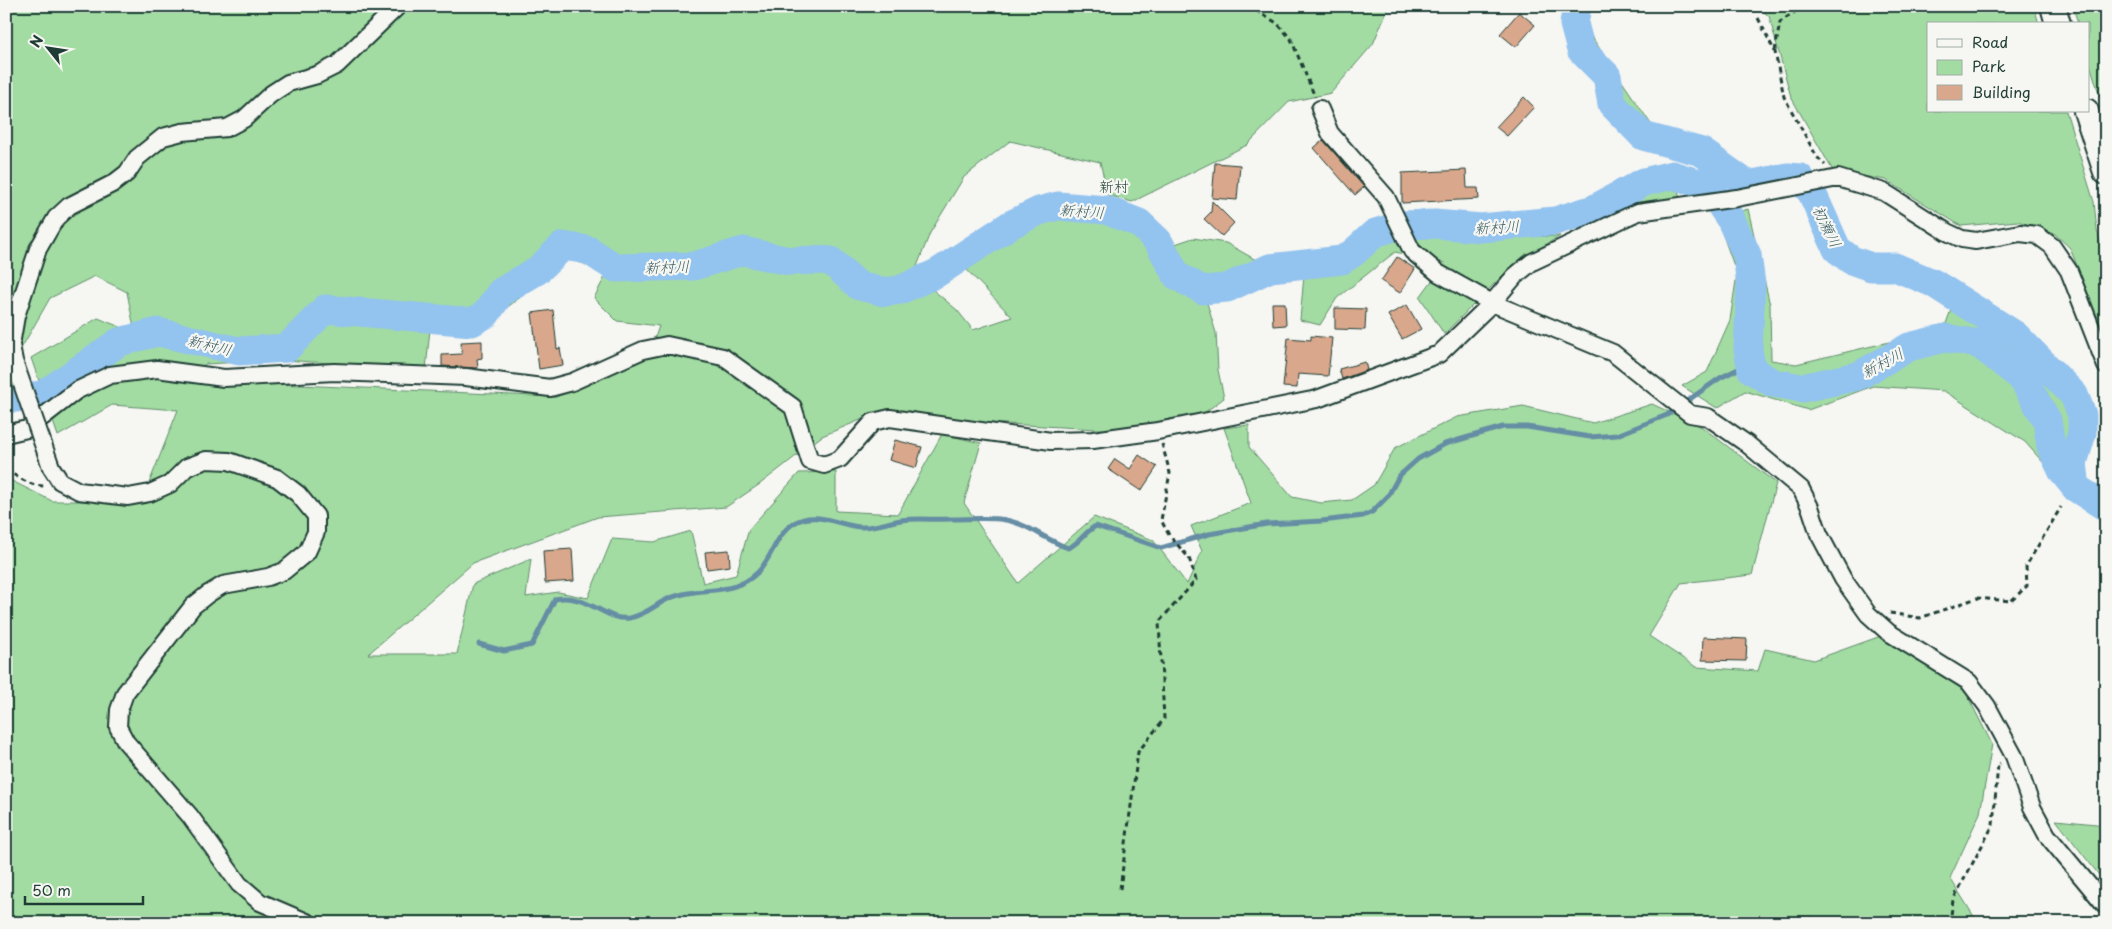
<svg xmlns="http://www.w3.org/2000/svg" width="2112" height="929" viewBox="0 0 2112 929" font-family="'Playpen Sans','Klee One',sans-serif">
<style>
.green{fill:#a2dca2;stroke:#608c6b;fill-rule:evenodd}
.lines{fill:none;stroke-linecap:round;stroke-linejoin:round}
.stream{stroke:#658da4;stroke-width:5}
.river{stroke:#93c3ef;stroke-width:29}
.building{fill:#d9a78c;stroke:#1f3d34}
.minor-casing{stroke:#1f3d34;stroke-width:20}
.highway-casing{stroke:#1f3d34;stroke-width:28}
.path{stroke:#1f3d34;stroke-width:3;stroke-dasharray:5 4;stroke-linecap:butt}
.minor{stroke:#f6f6f2;stroke-width:16}
.highway{stroke:#f6f6f2;stroke-width:24}
.minor-bridge-casing{stroke:#1f3d34;stroke-width:20;stroke-linecap:butt}
.minor-bridge{stroke:#f6f6f2;stroke-width:16}
.labels{text-anchor:middle;dominant-baseline:central;stroke-width:4.5;stroke-linejoin:round;paint-order:stroke}
.neighbourhood-label{font-size:15px;fill:#1f3d34;stroke:#f6f6f2}
.water-label{font-size:15px;font-style:italic;fill:#3c5e63;stroke:#f6f6f2}
</style>
<rect width="100%" height="100%" fill="#f6f6f2"/>
<filter id="ink" filterUnits="userSpaceOnUse"><feTurbulence type="fractalNoise" baseFrequency=".02" numOctaves="2"/><feDisplacementMap in="SourceGraphic" scale="10" xChannelSelector="R" yChannelSelector="G"/><feConvolveMatrix kernelMatrix="1 2 1 2 8 2 1 2 1" color-interpolation-filters="sRGB"/></filter>
<g filter="url(#ink)">
<path class="green" d="M 6,6 L 1389,6 L 1373,44 L 1331,93 L 1289,102 L 1247,145 L 1132,202 L 1108,195 L 1100,162 L 1010,141 L 964,177 L 930,233 L 914,274 L 957,310 L 973,330 L 1012,317 L 964,267 L 996,235 L 1048,208 L 1099,212 L 1139,235 L 1177,292 L 1207,303 L 1216,333 L 1218,370 L 1224,398 L 1204,413 L 1115,430 L 989,423 L 887,409 L 822,436 L 760,484 L 726,507 L 598,517 L 473,563 L 368,654 L 457,654 L 473,584 L 531,559 L 526,597 L 558,592 L 588,598 L 612,539 L 654,542 L 691,531 L 703,583 L 736,575 L 749,529 L 799,473 L 836,472 L 836,511 L 898,514 L 942,434 L 981,443 L 964,503 L 1018,583 L 1094,517 L 1153,540 L 1187,584 L 1202,551 L 1191,526 L 1251,503 L 1224,428 L 1249,425 L 1249,447 L 1292,497 L 1321,503 L 1352,500 L 1374,485 L 1395,448 L 1457,417 L 1523,406 L 1593,423 L 1652,404 L 1702,427 L 1776,483 L 1752,575 L 1681,583 L 1649,636 L 1696,667 L 1758,671 L 1765,649 L 1814,660 L 1881,636 L 1965,691 L 1992,744 L 1980,813 L 1950,878 L 1978,923 L 1812,923 L 1812,917 L 1786,916 L 1782,923 L 6,923 L 6,478 L 52,501 L 142,501 L 178,410 L 112,405 L 58,436 L 31,358 L 98,318 L 135,333 L 127,292 L 95,276 L 50,298 L 6,375 ZM 568,259 L 608,271 L 594,298 L 617,321 L 659,326 L 648,358 L 556,397 L 191,380 L 205,364 L 282,360 L 426,369 L 430,329 L 469,333 L 494,318 Z
M 1567,6 L 1590,6 L 1585,27 L 1653,127 L 1707,145 L 1747,172 L 1745,192 L 1689,161 L 1642,146 L 1600,110 L 1598,77 L 1571,55 Z
M 1756,6 L 2034,6 L 2039,24 L 1928,24 L 1928,111 L 2066,111 L 2094,202 L 2097,231 L 2106,258 L 2106,338 L 2070,248 L 2055,234 L 2018,221 L 1961,226 L 1886,180 L 1833,171 L 1791,97 L 1769,16 Z
M 2073,6 L 2106,6 L 2106,116 L 2088,58 L 2088,24 L 2078,24 Z
M 1677,186 L 1680,199 L 1598,224 L 1595,218 L 1643,193 Z
M 1748,209 L 1770,305 L 1771,360 L 1796,364 L 1944,329 L 1952,307 L 2009,338 L 2069,407 L 2075,424 L 2067,459 L 2048,468 L 2025,442 L 1944,391 L 1873,386 L 1808,410 L 1745,391 L 1717,408 L 1682,386 L 1707,372 L 1730,320 L 1737,274 L 1717,219 Z
M 1398,233 L 1463,238 L 1560,236 L 1514,264 L 1444,334 L 1420,297 L 1445,263 L 1395,252 L 1337,298 L 1320,325 L 1300,320 L 1304,275 L 1343,267 L 1380,239 Z
M 1193,238 L 1226,243 L 1258,261 L 1222,283 L 1183,271 L 1175,244 Z
M 2056,820 L 2106,825 L 2106,884 Z"/>
<g class="lines">
<path class="stream" d="M 479,644 L 504,651 L 532,645 L 555,599 C 586,592 606,622 629,618 C 649,614 657,602 673,597 C 702,586 733,597 758,572 C 772,558 776,534 794,523 C 816,510 837,525 860,527 C 873,528 888,522 901,520 C 917,518 934,520 950,519 C 966,519 983,518 999,519 C 1024,521 1044,539 1068,548 C 1080,543 1084,532 1096,526 L 1161,548 L 1209,534 L 1267,524 L 1322,521 L 1363,516 L 1372,512 L 1388,496 L 1399,476 L 1418,459 L 1445,444 L 1503,427 L 1527,427 L 1590,437 L 1617,435 L 1667,415 L 1720,378 L 1738,369 L 1752,370"/>
<path class="river" d="M 1577,6 L 1574,24 L 1581,50 L 1607,76 L 1612,104 L 1643,136 L 1702,152 L 1748,185 L 1788,177 L 1800,178 L 1812,193 L 1837,249 L 1851,260 L 1871,267 L 1895,267 L 1933,283 L 2015,335 L 2074,395 L 2082,415 L 2082,433 L 2073,463 L 2076,488
M 6,396 L 15,398 L 43,395 L 119,342 L 158,332 L 239,351 L 287,348 L 325,309 L 472,322 L 486,314 L 501,292 L 538,270 L 563,246 L 588,250 L 616,268 L 694,266 L 743,251 L 789,261 L 818,260 L 831,261 L 859,286 L 884,292 L 900,290 L 937,273 L 1010,225 L 1039,211 L 1058,206 L 1106,210 L 1139,223 L 1158,241 L 1177,276 L 1203,290 L 1227,288 L 1270,268 L 1342,260 L 1353,253 L 1375,233 L 1401,225 L 1435,224 L 1481,228 L 1555,221 L 1594,209 L 1644,182 L 1672,175 L 1695,182 L 1714,195 L 1731,220 L 1747,255 L 1751,284 L 1748,350 L 1752,370 L 1773,383 L 1802,388 L 1858,376 L 1909,347 L 1945,338 L 1979,344 L 2022,378 L 2047,420 L 2051,447 L 2063,472 L 2076,488 L 2106,507"/>
</g>
<path class="building" d="M 1519,12 L 1535,25 L 1516,47 L 1500,34 Z
M 1524,97 L 1534,107 L 1507,136 L 1496,127 Z
M 1323,140 L 1364,187 L 1355,195 L 1314,148 Z
M 1215,163 L 1240,165 L 1237,200 L 1212,198 Z
M 1466,170 L 1467,188 L 1478,188 L 1479,199 L 1402,203 L 1402,173 Z
M 1212,201 L 1234,223 L 1222,236 L 1204,219 L 1211,212 Z
M 1397,257 L 1415,269 L 1400,293 L 1381,281 Z
M 1272,303 L 1285,303 L 1286,325 L 1273,326 Z
M 1407,305 L 1421,329 L 1402,339 L 1388,315 Z
M 1335,308 L 1366,309 L 1365,330 L 1335,329 Z
M 553,310 L 557,349 L 560,348 L 563,365 L 539,369 L 532,313 Z
M 1311,336 L 1332,338 L 1328,376 L 1298,374 L 1297,388 L 1283,387 L 1288,338 L 1311,340 Z
M 482,341 L 482,358 L 477,359 L 478,368 L 442,366 L 442,355 L 462,354 L 461,342 Z
M 1365,362 L 1367,370 L 1342,379 L 1339,369 Z
M 895,440 L 922,447 L 916,468 L 889,460 Z
M 1139,455 L 1157,467 L 1141,491 L 1108,469 L 1115,459 L 1130,469 Z
M 572,549 L 574,581 L 545,583 L 543,551 Z
M 729,550 L 730,566 L 707,569 L 705,552 Z
M 1703,637 L 1747,639 L 1746,661 L 1702,660 Z"/>
<g class="lines">
<defs>
<path id="minor" d="M 1320,109 L 1330,133 L 1386,197 L 1412,251 L 1438,273 L 1492,303 L 1613,353 L 1690,414 L 1708,417 L 1747,444 L 1801,489 L 1810,507 L 1819,534 L 1843,579 L 1868,614 L 1888,632 L 1969,682 L 1987,706 L 2014,756 L 2032,807 L 2047,835 L 2106,906
M 11,345 L 16,316 L 38,249 L 56,218 L 69,206 L 114,183 L 127,173 L 137,158 L 163,137 L 182,132 L 227,128 L 244,119 L 271,94 L 288,83 L 317,75 L 337,65 L 398,6
M 6,434 L 27,429 L 76,391 L 110,375 L 157,369 L 224,378 L 334,372 L 466,377 L 550,388 L 572,382 L 643,350 L 667,345 L 723,357 L 793,407 L 810,461 L 824,465 L 840,459 L 873,422 L 890,418 L 1051,441 L 1093,440 L 1158,431 L 1317,399 L 1439,354 L 1492,303 L 1515,276 L 1532,262 L 1629,216 L 1638,212 L 1737,198 L 1838,178 L 1884,192 L 1947,232 L 1962,239 L 1976,241 L 2020,233 L 2037,235 L 2052,246 L 2069,271 L 2106,366
M 51,467 L 60,481 L 79,491 L 128,497 L 150,493 L 170,484 L 187,467 L 206,460 L 229,461 L 277,478 L 298,494 L 316,516 L 316,532 L 307,552 L 284,571 L 268,577 L 223,585 L 208,594 L 193,606 L 125,693 L 119,710 L 118,727 L 126,742 L 190,816 L 239,884 L 260,902 L 309,923"/>
<path id="highway" d="M 2053,6 L 2058,24
M 2086,111 L 2106,172"/>
</defs>
<use href="#minor" class="minor-casing"/>
<use href="#highway" class="highway-casing"/>
<path class="path" d="M 1248,6 L 1277,23 L 1291,39 L 1315,97
M 1758,18 L 1775,52 L 1784,97 L 1817,157 L 1825,165
M 1775,51 L 1780,22 L 1804,6
M 6,470 C 18,477 31,487 46,486
M 1890,613 L 1920,618 L 1977,598 L 2011,601 L 2027,586 L 2026,566 L 2061,507
M 1120,889 L 1138,752 L 1164,719 L 1159,622 L 1196,580 L 1189,558 L 1169,535 L 1161,520 L 1170,473 L 1162,444
M 1950,923 L 1953,900 L 1993,825 L 1998,764 L 2000,763"/>
<use href="#minor" class="minor"/>
<use href="#highway" class="highway"/>
<defs>
<path id="minor-bridge" d="M 11,345 L 14,361 L 51,467"/>
</defs>
<use href="#minor-bridge" class="minor-bridge-casing"/>
<use href="#minor-bridge" class="minor-bridge"/>
</g>
</g>
<g class="labels">
<g class="neighbourhood-label">
<text x="1114" y="185">新村</text>
</g>
<g class="water-label">
<text transform="translate(1082 210) rotate(4)">新村川</text>
<text transform="translate(1497 226) rotate(-3)">新村川</text>
<text transform="translate(1828 226) rotate(64)">初瀬川</text>
<text transform="translate(667 266) rotate(-2)">新村川</text>
<text transform="translate(210 344) rotate(14)">新村川</text>
<text transform="translate(1882 362) rotate(-29)">新村川</text>
</g>
</g>
<rect width="2112" height="929" fill="none" stroke="#f6f6f2" stroke-width="25"/>
<rect x="12" y="12" width="2087" height="904" fill="none" stroke="#1f3d34" stroke-width="2" filter="url(#ink)"/>
<rect x="1927" y="22" width="162" height="90" fill="#f6f6f2" stroke="#a0aca6"/>
<rect x="1937" y="39" width="25" height="8" fill="#f6f6f2" stroke="#a0aca6"/>
<text x="1972" y="48" font-size="15" fill="#1f3d34">Road</text>
<rect x="1937" y="60" width="25" height="15" fill="#a2dca2" stroke="#a0aca6"/>
<text x="1972" y="72" font-size="15" fill="#1f3d34">Park</text>
<rect x="1937" y="85" width="25" height="15" fill="#d9a78c" stroke="#a0aca6"/>
<text x="1972" y="98" font-size="15" fill="#1f3d34">Building</text>
<g transform="translate(48 48) rotate(300)" stroke="#f6f6f2" stroke-width="4" paint-order="stroke">
<path d="M0-4L9 19L0 12L-9 19Z" fill="#1f3d34"/>
<text y="-8" font-size="14" font-weight="bold" text-anchor="middle" fill="#1f3d34">N</text>
</g>
<path d="M25 896v8h118v-8" fill="none" stroke="#1f3d34" stroke-width="2.5"/>
<text x="32" y="896" font-size="15" fill="#1f3d34" stroke="#f6f6f2" stroke-width="4" paint-order="stroke">50 m</text>
</svg>
